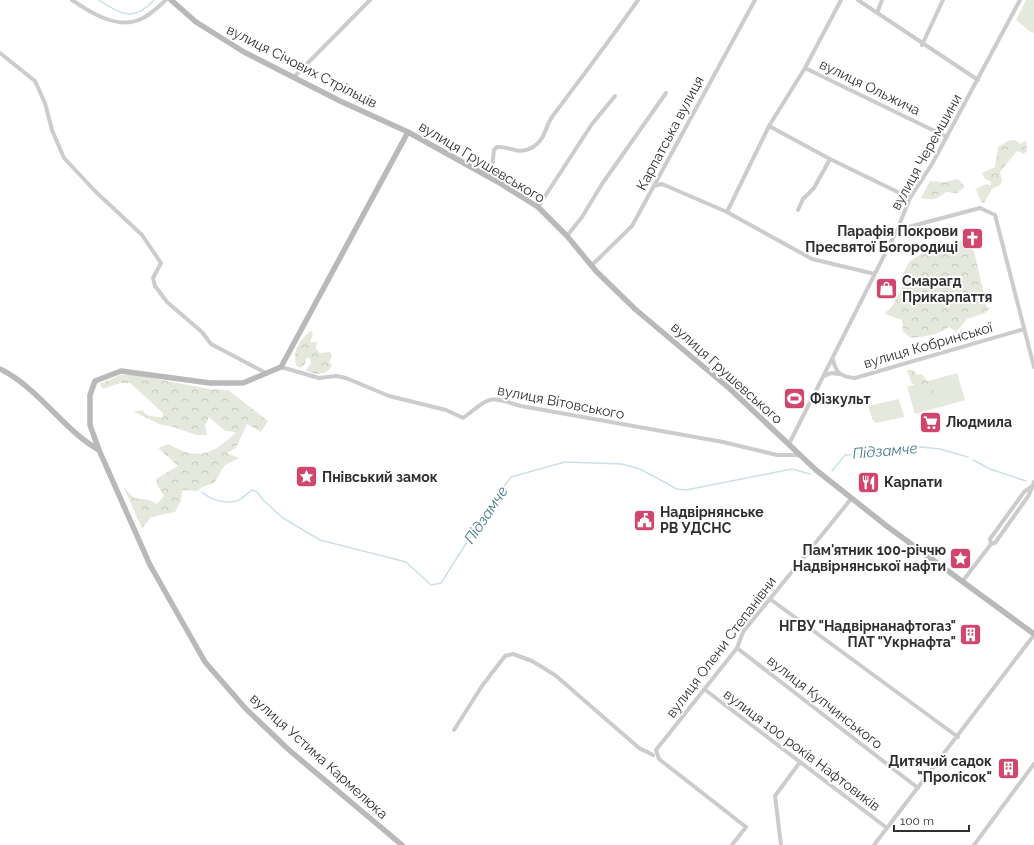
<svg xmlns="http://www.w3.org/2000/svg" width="1034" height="845" viewBox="0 0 1034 845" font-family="Raleway,sans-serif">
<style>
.green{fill:#e5e8dc}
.forest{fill:url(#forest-crowns)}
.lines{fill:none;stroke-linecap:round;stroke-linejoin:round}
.stream{stroke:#cae1e6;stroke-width:1.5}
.street{stroke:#ccc;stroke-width:4}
.secondary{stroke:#b9b9b9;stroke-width:5.5}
.labels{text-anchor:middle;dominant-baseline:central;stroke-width:4;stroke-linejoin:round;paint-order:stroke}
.street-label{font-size:14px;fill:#2f2f2f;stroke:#fff}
.poi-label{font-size:14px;font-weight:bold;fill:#2f2f2f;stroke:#fff;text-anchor:start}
.water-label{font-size:15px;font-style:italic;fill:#467c88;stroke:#fff}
</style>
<defs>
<pattern id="forest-crowns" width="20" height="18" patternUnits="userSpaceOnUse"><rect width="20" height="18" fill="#e5e8dc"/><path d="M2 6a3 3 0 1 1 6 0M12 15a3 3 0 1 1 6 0" fill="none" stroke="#c5c7bd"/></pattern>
</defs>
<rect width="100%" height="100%" fill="#fff"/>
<path class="green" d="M 1026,0 L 1034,0 L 1034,33 C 1026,31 1023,24 1016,20 Z
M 957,373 L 965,400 L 915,414 L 907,387 Z
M 899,399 L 904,417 L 876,423 L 873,421 L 868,406 Z"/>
<path class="forest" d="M 1015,140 L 1021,144 L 1026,140 L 1027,151 L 1024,154 L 1017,151 L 1000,172 L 1002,181 L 1000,185 L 992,189 L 984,203 L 981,202 L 976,189 L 986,184 L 990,186 L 991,182 L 985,179 L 982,173 L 995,167 L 998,147 L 1008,141 Z
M 958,179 L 965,187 L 957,193 L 946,192 C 939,199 930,201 921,198 L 930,181 L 944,182 Z
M 964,237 L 970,239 L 970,248 L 974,251 L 987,307 L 990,308 L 985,313 L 967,319 L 956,332 L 949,327 C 936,336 925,336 911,338 L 903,332 L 902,320 L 885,314 L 893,305 L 903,286 L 903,274 L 909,262 L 921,254 L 955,246 Z
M 311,331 L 313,333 L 310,343 L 317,341 L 316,349 L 320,353 L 330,352 L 332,356 L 329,363 L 332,364 C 329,376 315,376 306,370 L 311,363 L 310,359 L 307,357 L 305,364 L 300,368 L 296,365 C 292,351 300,339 311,331 Z
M 907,370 L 913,370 L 917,375 L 922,374 L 942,403 L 932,405 C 926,397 924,386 912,384 Z
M 120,375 L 136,375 L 209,389 L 228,390 L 268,421 L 261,432 L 247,424 L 236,448 L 227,453 L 239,458 L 225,465 L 214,483 L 202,487 L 198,491 L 182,490 L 181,501 L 175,512 L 151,517 L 142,528 L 124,488 L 134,498 L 149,500 L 157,504 L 164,496 L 158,486 L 156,479 L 178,466 L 158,448 L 168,444 C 198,461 213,455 236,432 L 225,431 L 209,417 L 205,426 L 207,435 L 196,435 L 173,427 L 159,424 L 134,412 L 142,410 L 147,415 L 163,418 L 163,413 L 130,383 L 120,383 L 103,389 L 100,384 Z"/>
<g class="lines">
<path class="stream" d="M 99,0 C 121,15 134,22 154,0
M 973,460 L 990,469 L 1026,481
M 832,471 L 845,455 L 874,453 L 921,447 L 940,449 L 968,457
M 202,492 C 210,500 228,505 239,500 C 243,498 248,493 252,490 L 257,492 L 264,501 L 283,518 L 320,540 L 406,562 L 431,585 L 441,583 L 493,501 L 511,477 L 565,462 L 622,464 L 640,469 L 677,489 L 686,490 L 792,469 L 810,474"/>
<path class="street" d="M 72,0 C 91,13 118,30 141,19 C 151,15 159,6 166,0
M 858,0 L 978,80
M 877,13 L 882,0
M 922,45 L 943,0
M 0,53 L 35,81 L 45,103 L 52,130 L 64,158 L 96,192 L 142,235 L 161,263 L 153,278 L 155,286 L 167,302 L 202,332 L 211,344 L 266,373
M 805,68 L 947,137
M 294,77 L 370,0
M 769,126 L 830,159 L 910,198
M 486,175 L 492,168 L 494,150 L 497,147 C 511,146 518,156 533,147 C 545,140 545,127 552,117 C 581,78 610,40 638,0
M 654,186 L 662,184 L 727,212 L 812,259 L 875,274
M 538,207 L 592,124 L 615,96
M 798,210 L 803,199 L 814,188 L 830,159
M 727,212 L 769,126 L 805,68 L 841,0
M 897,230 L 980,208 L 995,215 L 1034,367
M 567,236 L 582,217 L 602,184 L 666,93
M 591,266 L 632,226 L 755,0
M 833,360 C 836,373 841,377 855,378 L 1024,329
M 281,367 L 319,378 L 336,376 L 346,378 L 389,396 L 446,410 L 463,418 C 491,397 487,395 521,406 L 723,442 L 777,455 L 800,455
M 824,376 L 831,373 L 839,374
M 789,444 L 897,230 L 910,198 L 932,164 L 1020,0
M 991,544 L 990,539 L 1024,492 L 1031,487
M 962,582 L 991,544 L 995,543 L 1029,495 L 1034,482
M 770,599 L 958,737
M 737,648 L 918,788
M 704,689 L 887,828
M 454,730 L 482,686 L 505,656 L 513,654 L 532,661 L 555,675 L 639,748 L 653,755
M 732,845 L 746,827 L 659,759 L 656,750 L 737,648 L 743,632 L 851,499
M 781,845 L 775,796 L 800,762
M 874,845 L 1034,635
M 974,845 L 1034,764"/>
<path class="secondary" d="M 171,0 L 196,22 L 244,52 L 340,101 L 408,132 L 498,182 L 538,207 L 567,236 L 596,271 L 635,309 L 730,389 L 816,470 L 888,527 L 1034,634
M 0,369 C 39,388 62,429 99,450
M 402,845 L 289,750 L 246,709 L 205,662 L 150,565 L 99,450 L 90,425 L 90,395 L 95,381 L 121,371 L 210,383 L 243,383 L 281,367 L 408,132"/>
</g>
<defs>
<symbol id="church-square" viewBox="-11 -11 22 22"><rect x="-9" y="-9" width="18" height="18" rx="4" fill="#d2466d" stroke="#fff"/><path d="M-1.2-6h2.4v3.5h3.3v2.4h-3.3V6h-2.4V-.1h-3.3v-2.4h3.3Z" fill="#fff"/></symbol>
<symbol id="shop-square" viewBox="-11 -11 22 22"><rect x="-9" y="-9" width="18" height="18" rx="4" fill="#d2466d" stroke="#fff"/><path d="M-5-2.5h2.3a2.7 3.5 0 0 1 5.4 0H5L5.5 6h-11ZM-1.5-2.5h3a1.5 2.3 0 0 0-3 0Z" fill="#fff"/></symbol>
<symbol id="stadium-square" viewBox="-11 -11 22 22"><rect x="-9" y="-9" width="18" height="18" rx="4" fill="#d2466d" stroke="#fff"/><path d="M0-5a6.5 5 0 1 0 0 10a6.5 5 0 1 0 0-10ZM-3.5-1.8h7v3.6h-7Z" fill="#fff"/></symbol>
<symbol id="supermarket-square" viewBox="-11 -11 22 22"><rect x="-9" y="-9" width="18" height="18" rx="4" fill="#d2466d" stroke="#fff"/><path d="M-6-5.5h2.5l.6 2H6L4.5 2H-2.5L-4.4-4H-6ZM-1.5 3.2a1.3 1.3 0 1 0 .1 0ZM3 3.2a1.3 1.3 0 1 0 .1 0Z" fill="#fff"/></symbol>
<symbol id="sight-square" viewBox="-11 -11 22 22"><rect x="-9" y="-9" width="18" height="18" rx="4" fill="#d2466d" stroke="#fff"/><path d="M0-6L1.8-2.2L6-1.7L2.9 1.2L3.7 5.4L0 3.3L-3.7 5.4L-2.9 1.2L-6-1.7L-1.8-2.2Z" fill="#fff"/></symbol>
<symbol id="restaurant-square" viewBox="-11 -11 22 22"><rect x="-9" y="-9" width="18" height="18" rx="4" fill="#d2466d" stroke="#fff"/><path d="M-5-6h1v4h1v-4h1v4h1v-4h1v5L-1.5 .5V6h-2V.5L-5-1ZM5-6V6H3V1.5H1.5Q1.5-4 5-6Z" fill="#fff"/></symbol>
<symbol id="civic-square" viewBox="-11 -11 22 22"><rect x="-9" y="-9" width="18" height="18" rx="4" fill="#d2466d" stroke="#fff"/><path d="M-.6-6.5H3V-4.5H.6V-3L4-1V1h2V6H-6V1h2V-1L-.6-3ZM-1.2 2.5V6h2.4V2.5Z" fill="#fff"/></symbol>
<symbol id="building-square" viewBox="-11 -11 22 22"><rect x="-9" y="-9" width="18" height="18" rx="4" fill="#d2466d" stroke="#fff"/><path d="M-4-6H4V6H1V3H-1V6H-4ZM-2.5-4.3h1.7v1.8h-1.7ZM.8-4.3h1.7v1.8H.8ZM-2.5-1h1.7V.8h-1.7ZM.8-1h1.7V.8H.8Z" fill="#fff"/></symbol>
</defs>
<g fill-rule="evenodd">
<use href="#church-square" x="960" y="226" width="25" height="25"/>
<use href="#shop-square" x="874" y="276" width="25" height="25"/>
<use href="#stadium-square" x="782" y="386" width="25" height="25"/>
<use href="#supermarket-square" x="918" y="410" width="25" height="25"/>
<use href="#sight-square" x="294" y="464" width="25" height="25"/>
<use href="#restaurant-square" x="856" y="470" width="25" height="25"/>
<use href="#civic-square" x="632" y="508" width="25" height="25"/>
<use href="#sight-square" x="948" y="546" width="25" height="25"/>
<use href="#building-square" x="958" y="622" width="25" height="25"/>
<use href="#building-square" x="996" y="756" width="25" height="25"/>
</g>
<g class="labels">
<g class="street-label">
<text transform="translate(302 66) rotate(27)">вулиця Січових Стрільців</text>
<text transform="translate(870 87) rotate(26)">вулиця Ольжича</text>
<text transform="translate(670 133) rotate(-62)">Карпатська вулиця</text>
<text transform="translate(926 152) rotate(-61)">вулиця Черемшини</text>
<text transform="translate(482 162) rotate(31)">вулиця Грушевського</text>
<text transform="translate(928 345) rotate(-16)">вулиця Кобринської</text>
<text transform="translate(727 373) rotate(42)">вулиця Грушевського</text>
<text transform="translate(561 402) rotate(11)">вулиця Вітовського</text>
<text transform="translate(721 647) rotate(-53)">вулиця Олени Степанівни</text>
<text transform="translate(825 702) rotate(38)">вулиця Купчинського</text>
<text transform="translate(802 750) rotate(37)">вулиця 100 років Нафтовиків</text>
<text transform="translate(319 756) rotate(42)">вулиця Устима Кармелюка</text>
</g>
<g class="poi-label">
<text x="958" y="231" text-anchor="end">Парафія Покрови<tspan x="958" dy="16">Пресвятої Богородиці</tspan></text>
<text x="902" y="281">Смарагд<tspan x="902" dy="16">Прикарпаття</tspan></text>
<text x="810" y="399">Фізкульт</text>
<text x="946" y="422">Людмила</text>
<text x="322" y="477">Пнівський замок</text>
<text x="884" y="482">Карпати</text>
<text x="660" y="512">Надвірнянське<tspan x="660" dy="16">РВ УДСНС</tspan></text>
<text x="946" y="550" text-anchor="end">Пам'ятник 100-річчю<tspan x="946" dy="16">Надвірнянської нафти</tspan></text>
<text x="956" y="626" text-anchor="end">НГВУ "Надвірнанафтогаз"<tspan x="956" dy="16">ПАТ "Укрнафта"</tspan></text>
<text x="992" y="761" text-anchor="end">Дитячий садок<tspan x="992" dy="16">"Пролісок"</tspan></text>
</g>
<g class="water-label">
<text transform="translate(885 451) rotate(-5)">Підзамче</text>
<text transform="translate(486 515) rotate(-56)">Підзамче</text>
</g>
</g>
<path d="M894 825v6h75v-6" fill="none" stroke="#2f2f2f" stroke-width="2"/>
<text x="900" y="825" font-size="12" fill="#2f2f2f" stroke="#ffffff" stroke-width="3" paint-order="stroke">100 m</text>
</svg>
